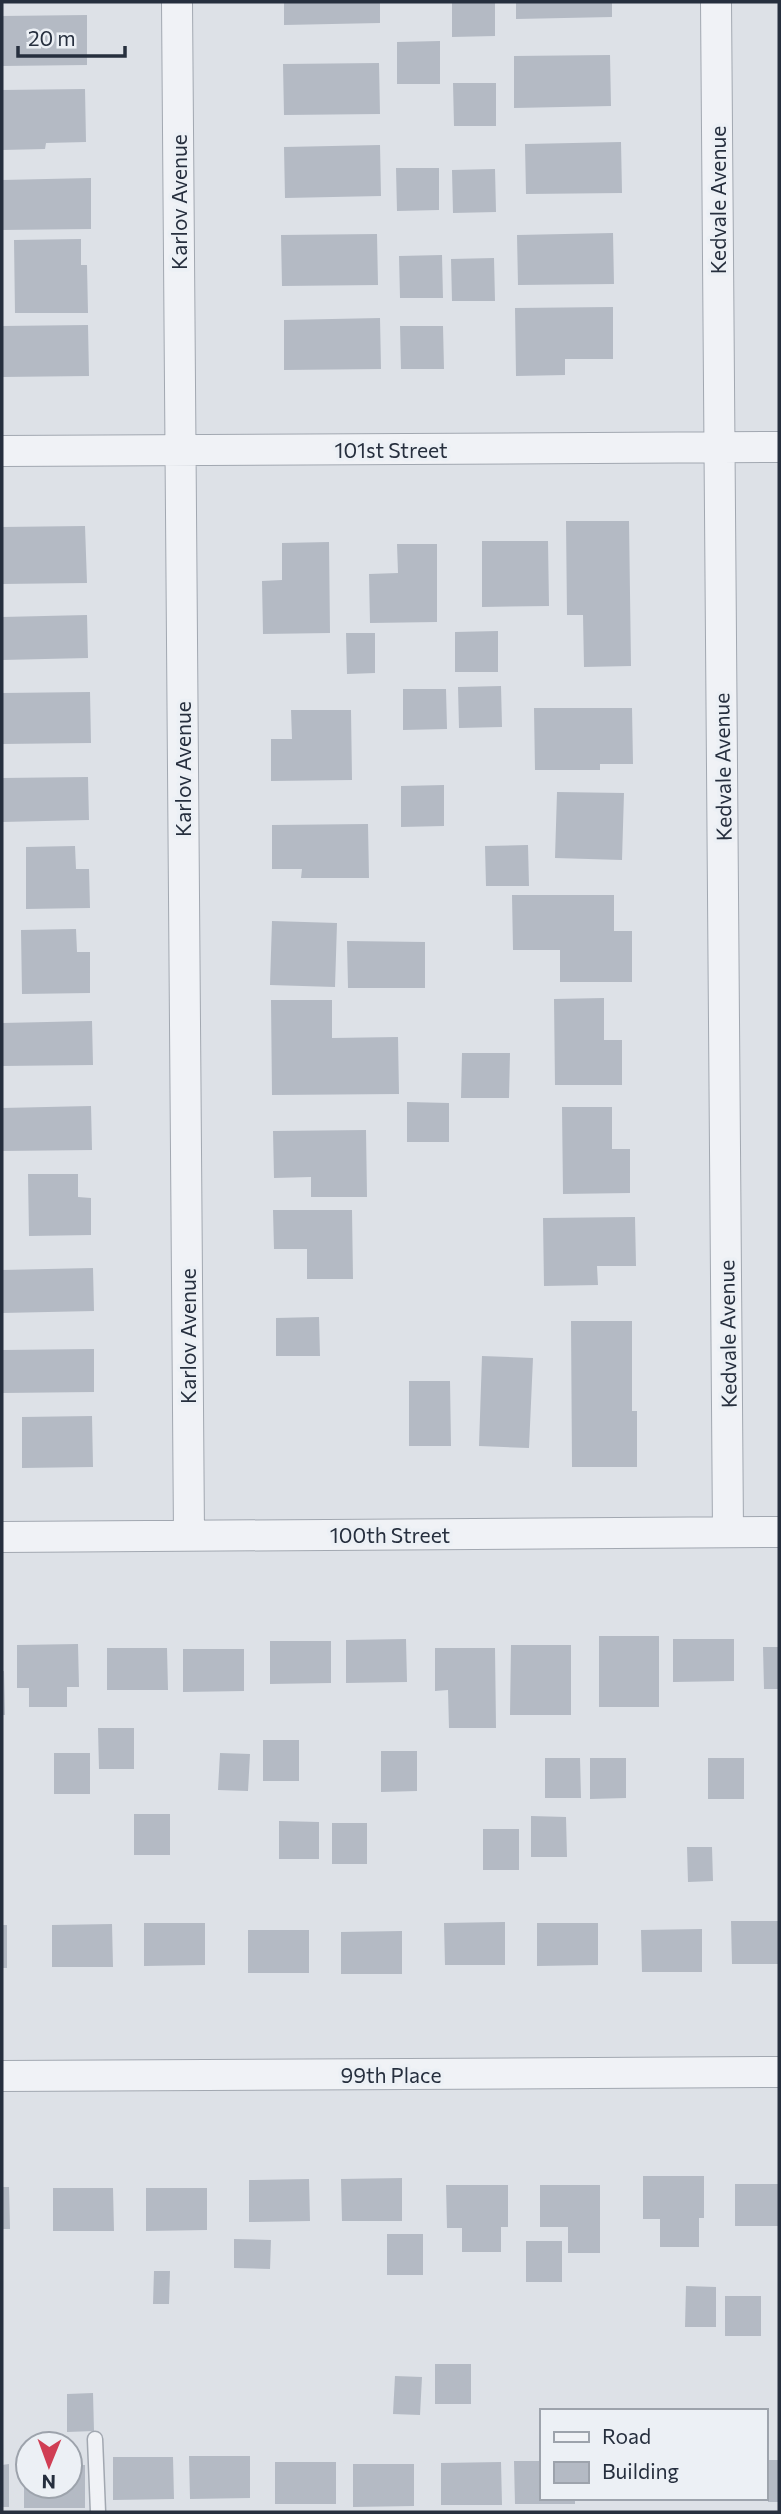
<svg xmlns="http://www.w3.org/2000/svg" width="781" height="2514" viewBox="0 0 781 2514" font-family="Commissioner,sans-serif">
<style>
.building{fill:#b4bac4}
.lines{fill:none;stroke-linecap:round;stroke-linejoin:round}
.service-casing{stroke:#a2a8b1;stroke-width:17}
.minor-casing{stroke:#a2a8b1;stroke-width:32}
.service{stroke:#f0f2f6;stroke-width:14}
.minor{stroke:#f0f2f6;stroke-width:30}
.labels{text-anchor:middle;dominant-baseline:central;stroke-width:7;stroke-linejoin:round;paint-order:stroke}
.street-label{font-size:21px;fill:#262f3e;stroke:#ecf0f5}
</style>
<rect width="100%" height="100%" fill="#dde1e7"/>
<path class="building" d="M 284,2 L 380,2 L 380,23 L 284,25 Z
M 452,2 L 495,2 L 495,36 L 452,37 Z
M 516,2 L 612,2 L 612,17 L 516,19 Z
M 87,15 L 87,65 L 2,66 L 2,16 Z
M 440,41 L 440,84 L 397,84 L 397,42 Z
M 610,55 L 611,106 L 514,108 L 514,56 Z
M 379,63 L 380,114 L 284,115 L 283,64 Z
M 453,83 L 496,83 L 496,126 L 454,126 Z
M 85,89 L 86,142 L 46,143 L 45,149 L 2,150 L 2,90 Z
M 621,142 L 622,193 L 526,194 L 525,144 Z
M 380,145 L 381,196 L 285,198 L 284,147 Z
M 396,168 L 439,168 L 439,210 L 397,211 Z
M 495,169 L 496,212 L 453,213 L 452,170 Z
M 91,178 L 91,229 L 2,230 L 2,180 Z
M 613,233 L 614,284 L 518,285 L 517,235 Z
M 377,234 L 378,285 L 282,286 L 281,235 Z
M 81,239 L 81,265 L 87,265 L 88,313 L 15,313 L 14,240 Z
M 442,255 L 443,298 L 400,298 L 399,256 Z
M 494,258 L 495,301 L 452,301 L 451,259 Z
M 613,307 L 613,359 L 565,359 L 565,375 L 516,376 L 515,308 Z
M 380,318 L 381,369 L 284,370 L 284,320 Z
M 88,325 L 89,376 L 2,377 L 2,326 Z
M 400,326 L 443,326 L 444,369 L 401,369 Z
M 566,521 L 629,521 L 631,666 L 584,667 L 583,615 L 567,615 Z
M 85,526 L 87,583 L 2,584 L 2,527 Z
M 482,541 L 548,541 L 549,606 L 482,607 Z
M 329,542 L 330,633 L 263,634 L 262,581 L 282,580 L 282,543 Z
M 397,544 L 437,544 L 437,622 L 370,623 L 369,574 L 398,573 Z
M 87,615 L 88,658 L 2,660 L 2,617 Z
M 498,631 L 498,672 L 455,672 L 455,632 Z
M 346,633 L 375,633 L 375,673 L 347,674 Z
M 501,686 L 502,727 L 459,728 L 458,687 Z
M 403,689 L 446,689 L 447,729 L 403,730 Z
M 90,692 L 91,743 L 2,744 L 2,693 Z
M 534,708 L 632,708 L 633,764 L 600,764 L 600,770 L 535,770 Z
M 291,710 L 351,710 L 352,780 L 271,781 L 271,739 L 292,739 Z
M 88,777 L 89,820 L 2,822 L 2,778 Z
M 444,785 L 444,826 L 401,827 L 401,786 Z
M 557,792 L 624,793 L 622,860 L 555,858 Z
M 368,824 L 369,878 L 301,878 L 302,869 L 272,869 L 272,825 Z
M 528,845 L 529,886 L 486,886 L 485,846 Z
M 75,846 L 76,869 L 89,869 L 90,908 L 26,909 L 26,847 Z
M 512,895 L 614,895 L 614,931 L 632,931 L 632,982 L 560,982 L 560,950 L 513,950 Z
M 272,921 L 337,923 L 335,987 L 270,985 Z
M 76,929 L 77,952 L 90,952 L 90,993 L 22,994 L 21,930 Z
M 347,941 L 425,942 L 425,988 L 348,988 Z
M 604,998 L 604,1040 L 622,1040 L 622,1085 L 555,1085 L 554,999 Z
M 271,1000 L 332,1000 L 332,1038 L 398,1037 L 399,1094 L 272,1095 Z
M 92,1021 L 93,1065 L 2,1066 L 2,1023 Z
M 462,1053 L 510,1053 L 509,1098 L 461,1098 Z
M 407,1102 L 449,1103 L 449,1142 L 407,1142 Z
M 91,1106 L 92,1150 L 2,1151 L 2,1108 Z
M 562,1107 L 612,1107 L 612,1149 L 630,1149 L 630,1193 L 563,1194 Z
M 366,1130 L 367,1197 L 311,1197 L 311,1177 L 274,1178 L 273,1131 Z
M 28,1174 L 78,1174 L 78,1197 L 91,1198 L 91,1235 L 29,1236 Z
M 273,1210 L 352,1210 L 353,1279 L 307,1279 L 307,1249 L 274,1249 Z
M 635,1217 L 636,1266 L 597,1266 L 598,1285 L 544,1286 L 543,1218 Z
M 93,1268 L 94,1311 L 2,1313 L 2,1270 Z
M 319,1317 L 320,1356 L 276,1356 L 276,1318 Z
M 571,1321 L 632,1321 L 632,1411 L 637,1411 L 637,1467 L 572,1467 Z
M 94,1349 L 94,1392 L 3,1393 L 3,1350 Z
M 482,1356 L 533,1358 L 529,1448 L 479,1446 Z
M 409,1381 L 450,1381 L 451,1446 L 409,1446 Z
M 92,1416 L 93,1467 L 22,1468 L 22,1417 Z
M 599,1636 L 659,1636 L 659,1707 L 599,1707 Z
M 406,1639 L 407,1682 L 346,1683 L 346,1640 Z
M 673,1639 L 734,1639 L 734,1681 L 673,1682 Z
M 270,1641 L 331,1641 L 331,1683 L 270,1684 Z
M 78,1644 L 79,1687 L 67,1687 L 67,1707 L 29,1707 L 29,1688 L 17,1688 L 17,1645 Z
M 511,1645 L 571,1645 L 571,1715 L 510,1715 Z
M 763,1647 L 779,1647 L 779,1689 L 764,1689 Z
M 107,1648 L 167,1648 L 168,1690 L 107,1690 Z
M 435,1648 L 495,1648 L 496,1728 L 449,1728 L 448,1690 L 435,1691 Z
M 183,1649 L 244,1649 L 244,1691 L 183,1692 Z
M 2,1671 L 4,1671 L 5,1715 L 2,1715 Z
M 98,1728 L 134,1728 L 134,1769 L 99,1769 Z
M 263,1740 L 299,1740 L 299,1781 L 263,1781 Z
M 381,1751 L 417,1751 L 417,1791 L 381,1792 Z
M 54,1753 L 90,1753 L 90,1794 L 54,1794 Z
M 220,1753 L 250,1754 L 248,1791 L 218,1790 Z
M 545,1758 L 580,1758 L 581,1798 L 545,1798 Z
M 590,1758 L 626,1758 L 626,1798 L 590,1799 Z
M 708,1758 L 744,1758 L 744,1799 L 708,1799 Z
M 134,1814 L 170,1814 L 170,1855 L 134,1855 Z
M 531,1816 L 566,1817 L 567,1857 L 531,1857 Z
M 279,1821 L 319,1822 L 319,1859 L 279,1859 Z
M 332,1823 L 367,1823 L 367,1864 L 332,1864 Z
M 483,1829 L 519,1829 L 519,1870 L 483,1870 Z
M 687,1847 L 712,1847 L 713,1881 L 688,1882 Z
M 731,1921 L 779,1921 L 779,1964 L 732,1964 Z
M 505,1922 L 505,1965 L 445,1965 L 444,1923 Z
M 144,1923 L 205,1923 L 205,1965 L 144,1966 Z
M 537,1923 L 598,1923 L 598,1965 L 537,1966 Z
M 112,1924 L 113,1967 L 52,1967 L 52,1925 Z
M 2,1925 L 7,1925 L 7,1968 L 2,1968 Z
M 702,1929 L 702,1972 L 642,1972 L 641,1930 Z
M 248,1930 L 309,1930 L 309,1973 L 248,1973 Z
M 402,1931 L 402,1974 L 341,1974 L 341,1932 Z
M 643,2176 L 704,2176 L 704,2218 L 699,2218 L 699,2247 L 660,2247 L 660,2219 L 643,2219 Z
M 402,2178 L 402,2221 L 342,2221 L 341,2179 Z
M 309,2179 L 310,2221 L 249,2222 L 249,2180 Z
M 735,2184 L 779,2184 L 779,2226 L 735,2226 Z
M 446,2185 L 508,2185 L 508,2227 L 501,2227 L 501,2252 L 462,2252 L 462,2228 L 447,2228 Z
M 540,2185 L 600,2185 L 600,2253 L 568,2253 L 568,2227 L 540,2227 Z
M 2,2187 L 9,2187 L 10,2229 L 2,2229 Z
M 53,2188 L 113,2188 L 114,2231 L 53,2231 Z
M 146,2188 L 207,2188 L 207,2230 L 146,2231 Z
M 387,2234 L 423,2234 L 423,2275 L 387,2275 Z
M 234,2239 L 271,2240 L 270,2269 L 234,2268 Z
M 526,2241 L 562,2241 L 562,2282 L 526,2282 Z
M 154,2271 L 170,2271 L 169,2304 L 153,2304 Z
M 686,2286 L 716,2287 L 716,2327 L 685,2327 Z
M 725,2296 L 761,2296 L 761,2336 L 725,2336 Z
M 435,2364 L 471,2364 L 471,2404 L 435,2404 Z
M 395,2376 L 422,2377 L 420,2415 L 393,2414 Z
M 93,2393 L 94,2431 L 67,2432 L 67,2394 Z
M 189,2456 L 250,2456 L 250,2498 L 190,2499 Z
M 113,2457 L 173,2457 L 174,2499 L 113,2500 Z
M 768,2460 L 779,2460 L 779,2502 L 768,2502 Z
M 514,2461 L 541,2461 L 541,2498 L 575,2498 L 575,2504 L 515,2504 Z
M 275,2462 L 336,2462 L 336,2504 L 275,2504 Z
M 501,2462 L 502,2505 L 441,2505 L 441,2463 Z
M 9,2464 L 9,2507 L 2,2507 L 2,2465 Z
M 353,2464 L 414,2464 L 414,2506 L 353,2507 Z
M 24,2465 L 28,2465 L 28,2486 L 70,2486 L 70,2465 L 85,2465 L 85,2508 L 24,2508 Z"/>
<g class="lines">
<defs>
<path id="service" d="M 95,2439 L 98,2512"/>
<path id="minor" d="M 177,2 L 189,1535
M 716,2 L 728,1532
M 2,451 L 779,447
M 2,1537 L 779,1532
M 2,2076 L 779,2072"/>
</defs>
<use href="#service" class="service-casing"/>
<use href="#minor" class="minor-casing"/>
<use href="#service" class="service"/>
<use href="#minor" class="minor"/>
</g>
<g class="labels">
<g class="street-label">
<text transform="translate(717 200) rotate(-90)">Kedvale Avenue</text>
<text transform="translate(178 202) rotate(-90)">Karlov Avenue</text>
<text x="391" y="449">101st Street</text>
<text transform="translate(722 767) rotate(-91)">Kedvale Avenue</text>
<text transform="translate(182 769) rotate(-90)">Karlov Avenue</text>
<text transform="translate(727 1334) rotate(-91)">Kedvale Avenue</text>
<text transform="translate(187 1336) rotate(-90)">Karlov Avenue</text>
<text x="390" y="1534">100th Street</text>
<text x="391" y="2074">99th Place</text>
</g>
</g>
<rect width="781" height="2514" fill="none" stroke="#262f3e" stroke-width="7"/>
<rect x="540" y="2409" width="228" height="91" fill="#ecf0f5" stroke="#9da3ac" stroke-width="2"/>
<rect x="554" y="2432" width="35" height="10" fill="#f0f2f6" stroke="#9da3ac" stroke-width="2"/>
<text x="602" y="2444" font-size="21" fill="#262f3e">Road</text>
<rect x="554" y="2462" width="35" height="21" fill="#b4bac4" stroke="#9da3ac" stroke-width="2"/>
<text x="602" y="2479" font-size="21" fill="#262f3e">Building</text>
<g transform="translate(49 2465) rotate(181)"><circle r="33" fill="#ecf0f5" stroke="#9da3ac" stroke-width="2"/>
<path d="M0-5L12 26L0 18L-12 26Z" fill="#d03e54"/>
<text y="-10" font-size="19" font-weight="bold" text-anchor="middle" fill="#262f3e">N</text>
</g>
<path d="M18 46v10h107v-10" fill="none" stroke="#262f3e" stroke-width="3.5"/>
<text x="28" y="46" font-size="21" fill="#262f3e" stroke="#ecf0f5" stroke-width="5" paint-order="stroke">20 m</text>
</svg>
